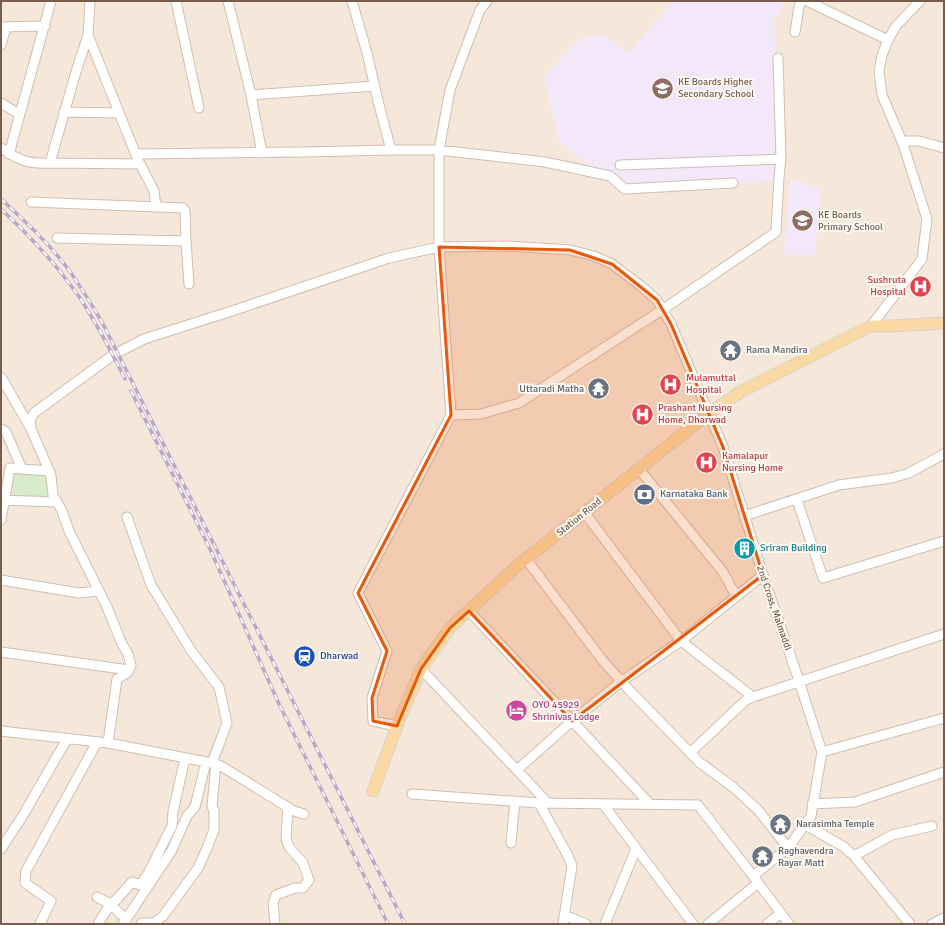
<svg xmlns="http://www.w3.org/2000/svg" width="945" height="925" viewBox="0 0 945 925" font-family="Signika,sans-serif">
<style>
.residential{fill:#f5e8da}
.education{fill:#f3e8fa}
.green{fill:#d8ecc9}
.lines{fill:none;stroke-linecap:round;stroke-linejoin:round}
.minor-casing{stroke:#d1beb0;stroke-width:11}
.major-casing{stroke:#dad1cd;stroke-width:13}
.minor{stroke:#fff;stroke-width:9}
.major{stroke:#fbd9a5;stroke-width:11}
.rail-casing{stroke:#b9a8c9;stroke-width:3.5}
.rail{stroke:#fffaf3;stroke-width:2;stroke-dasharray:6;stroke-linecap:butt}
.marked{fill:#e8590c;fill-opacity:0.2;stroke:#e8590c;stroke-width:3;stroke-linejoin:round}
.labels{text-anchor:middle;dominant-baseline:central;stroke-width:4;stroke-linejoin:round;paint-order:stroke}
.education-label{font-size:10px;fill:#785e54;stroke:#fffaf3;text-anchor:start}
.health-label{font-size:10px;fill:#be3a42;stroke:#fffaf3;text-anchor:start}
.worship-label{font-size:10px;fill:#5b616d;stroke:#fffaf3;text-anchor:start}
.service-label{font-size:10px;fill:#4e5e75;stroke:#fffaf3;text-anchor:start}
.street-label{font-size:10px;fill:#7a5c4d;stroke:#fffaf3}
.culture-label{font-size:10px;fill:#0d838f;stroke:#fffaf3;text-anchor:start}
.transit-label{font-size:10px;fill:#164399;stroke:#fffaf3;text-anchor:start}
.hotel-label{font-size:10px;fill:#b23c85;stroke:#fffaf3;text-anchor:start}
</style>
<rect width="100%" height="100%" fill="#fdf6ec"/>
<path class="residential" d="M 1,1 L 944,1 L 944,924 L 1,924 Z"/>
<path class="education" d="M 677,1 L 786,1 L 774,18 L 777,99 L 784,180 L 650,190 L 620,189 L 559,142 L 544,77 L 581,37 L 603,35 L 628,53 L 670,5 Z
M 791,180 L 821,188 L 815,255 L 784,254 Z"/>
<path class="green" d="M 10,468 L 49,471 L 57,502 L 5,500 Z"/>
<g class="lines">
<defs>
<path id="minor" d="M 90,1 L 88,35 L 75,75 L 50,163 L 140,164
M 176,1 L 199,108
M 228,1 L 251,95 L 262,153
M 352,1 L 367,53 L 379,105 L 391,150
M 807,1 L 888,40
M 1,27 L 45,26
M 795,32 L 800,1
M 88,35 L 138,160 L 154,191 L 156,207
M 1,45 L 6,27
M 251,95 L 375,86
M 1,103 L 19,114
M 64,112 L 119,113
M 902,141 L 919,141 L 944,148
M 1,148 C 20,161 28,164 50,163
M 9,154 L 51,1
M 136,154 L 303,152 L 391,150 L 439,150 L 545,162 L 610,176 L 625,189 L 733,183
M 620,165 L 781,159
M 31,202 L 183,208 L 185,211 L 186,241 L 57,238
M 186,241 L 189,284
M 871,326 L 922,259 L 927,219 L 903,144 L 882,95 L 879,71 L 882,55 L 888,40 L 896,26 L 920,1
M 1,377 L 31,429 L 51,475 L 53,495 L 62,511 L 69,531 L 107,607 L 122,644 L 128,654 L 131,666 L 127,673 L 117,679 L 108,743
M 451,415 L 481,414 L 519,403 L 662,310 L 776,232 L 779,177 L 781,159 L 778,58
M 1,429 L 6,432 L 22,469
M 31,429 L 30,420 L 34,413 L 113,355 L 144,339 L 235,310 L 389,258 L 439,247 L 508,246 L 570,250 L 594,256 L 612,264 L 641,286 L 657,300 L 671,324 L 723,447 L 763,575 L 797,675 L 822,752 L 811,816 L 788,848 L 753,876 L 789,924
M 639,469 L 723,572 L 736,596
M 1,500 L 57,502
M 797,500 L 823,578 L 944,541
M 584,512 L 681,641 L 753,697
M 744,516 L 839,485 L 892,478 L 909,473 L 944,454
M 127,517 L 151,585 L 192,652 L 219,687 L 227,723 L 212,763
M 1,520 L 10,468 L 49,471
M 526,559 L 603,661 L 632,693 L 699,762 L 733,787 L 758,810 L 788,848
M 1,580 L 79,593 L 99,591
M 469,611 L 650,804
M 1,652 L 129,670
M 421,669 L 548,803
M 397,726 L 373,721 L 372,698 L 387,651 L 358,593 L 451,415 L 439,247 L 439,150 L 450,90 L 480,10 L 487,1
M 1,731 L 108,743 L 212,763 L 221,766 L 294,811 L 304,814
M 822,752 L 944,718
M 690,753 L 746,700 L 753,697 L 944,634
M 517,770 L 572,721 L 622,681 L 681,641 L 763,575
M 412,794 L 539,803 L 698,805 L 753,876
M 539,803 L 567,854 L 572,866 L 563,924
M 603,804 L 693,924
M 812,804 L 855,802 L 944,772
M 804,824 L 844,847 L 854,856 L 910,924
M 511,843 L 515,801
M 1,849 L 22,817 L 67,739
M 854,856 L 892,835 L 932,826
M 97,897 L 110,904 L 126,919
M 564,915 L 586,924
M 40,924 L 51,901 L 25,883 L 26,871 L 97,742
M 98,924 L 110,904 L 116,900 L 132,882 L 140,885 L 148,874 L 172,826 L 173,812 L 185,758
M 123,924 L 172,850 L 187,816 L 195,807 L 206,762
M 141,924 L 142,923 L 154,923 L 163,916 L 198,868 L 207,848 L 214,830 L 214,811 L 212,806 L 216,764
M 275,924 L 273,903 L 276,895 L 295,888 L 303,888 L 309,880 L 303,863 L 289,847 L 286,839 L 288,807
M 605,924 L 636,849
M 708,924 L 758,883
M 767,924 L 781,913
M 932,924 L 944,918"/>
<path id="major" d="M 373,791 L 397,726 L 421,669 L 450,628 L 517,566 L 708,414 L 742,391 L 871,326 L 893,326 L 944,323"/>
</defs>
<use href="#minor" class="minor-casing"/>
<use href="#major" class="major-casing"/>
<use href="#minor" class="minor"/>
<use href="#major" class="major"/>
<defs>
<path id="rail" d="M 1,199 C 26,222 51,245 71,273 C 82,289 92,305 102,322 L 405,924
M 1,209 C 30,236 57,265 80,298 C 97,324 111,351 125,379
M 131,391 L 210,549 L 279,704 L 388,924"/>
</defs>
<use href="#rail" class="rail-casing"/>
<use href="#rail" class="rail"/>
</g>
<path class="marked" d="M 439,247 L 570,250 L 612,264 L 657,300 L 671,324 L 723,447 L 763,575 L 572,721 L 469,611 L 450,628 L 421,669 L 397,726 L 373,721 L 372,698 L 387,651 L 358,593 L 451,415 Z"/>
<defs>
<symbol id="school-disc" viewBox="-11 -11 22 22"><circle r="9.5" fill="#8d6e63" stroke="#fffaf3"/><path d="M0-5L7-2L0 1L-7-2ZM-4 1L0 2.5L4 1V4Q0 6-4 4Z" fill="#fff"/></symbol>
<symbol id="hospital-disc" viewBox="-11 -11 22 22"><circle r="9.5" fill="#e0444e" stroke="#fffaf3"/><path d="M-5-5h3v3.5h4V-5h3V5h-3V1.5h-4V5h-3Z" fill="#fff"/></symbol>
<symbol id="temple-disc" viewBox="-11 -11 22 22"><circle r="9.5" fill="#6b7280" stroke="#fffaf3"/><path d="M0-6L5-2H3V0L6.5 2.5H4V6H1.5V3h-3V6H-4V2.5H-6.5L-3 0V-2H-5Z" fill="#fff"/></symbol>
<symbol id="bank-disc" viewBox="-11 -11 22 22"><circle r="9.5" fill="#5c6f8a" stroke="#fffaf3"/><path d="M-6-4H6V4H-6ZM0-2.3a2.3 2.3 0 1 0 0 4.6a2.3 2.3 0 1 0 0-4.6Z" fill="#fff"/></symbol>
<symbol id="building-disc" viewBox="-11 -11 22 22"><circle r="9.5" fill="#0f9aa8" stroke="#fffaf3"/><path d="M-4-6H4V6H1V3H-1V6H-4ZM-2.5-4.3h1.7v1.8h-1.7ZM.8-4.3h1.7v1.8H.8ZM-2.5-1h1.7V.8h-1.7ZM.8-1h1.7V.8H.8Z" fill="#fff"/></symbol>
<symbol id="station-disc" viewBox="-11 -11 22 22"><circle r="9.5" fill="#1a4fb4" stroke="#fffaf3"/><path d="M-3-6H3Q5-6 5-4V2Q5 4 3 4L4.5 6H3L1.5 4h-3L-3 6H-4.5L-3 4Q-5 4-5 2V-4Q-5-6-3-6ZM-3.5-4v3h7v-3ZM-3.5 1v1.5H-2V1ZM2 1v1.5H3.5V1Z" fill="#fff"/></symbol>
<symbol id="hotel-disc" viewBox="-11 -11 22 22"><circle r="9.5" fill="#d1479c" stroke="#fffaf3"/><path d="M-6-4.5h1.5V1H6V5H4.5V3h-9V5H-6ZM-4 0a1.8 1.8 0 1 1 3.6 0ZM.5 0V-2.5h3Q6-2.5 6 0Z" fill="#fff"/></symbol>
</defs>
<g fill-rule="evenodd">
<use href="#school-disc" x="650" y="76" width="25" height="25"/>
<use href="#school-disc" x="790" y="208" width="25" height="25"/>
<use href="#hospital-disc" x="908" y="274" width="25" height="25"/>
<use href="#temple-disc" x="718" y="338" width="25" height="25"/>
<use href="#hospital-disc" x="658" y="372" width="25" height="25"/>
<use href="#temple-disc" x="586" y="376" width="25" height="25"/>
<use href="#hospital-disc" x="630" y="402" width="25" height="25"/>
<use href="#hospital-disc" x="694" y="450" width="25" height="25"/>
<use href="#bank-disc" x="632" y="482" width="25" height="25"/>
<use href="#building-disc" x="732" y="536" width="25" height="25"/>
<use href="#station-disc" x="292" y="644" width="25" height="25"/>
<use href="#hotel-disc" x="504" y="698" width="25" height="25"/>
<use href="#temple-disc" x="768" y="812" width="25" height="25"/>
<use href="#temple-disc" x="750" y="844" width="25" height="25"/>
</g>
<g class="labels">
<g class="education-label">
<text x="678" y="82">KE Boards Higher<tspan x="678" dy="12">Secondary School</tspan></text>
<text x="818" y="215">KE Boards<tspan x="818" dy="12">Primary School</tspan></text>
</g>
<g class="health-label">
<text x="906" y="280" text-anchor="end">Sushruta<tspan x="906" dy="12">Hospital</tspan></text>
<text x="686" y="378">Mulamuttal<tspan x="686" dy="12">Hospital</tspan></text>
<text x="658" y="408">Prashant Nursing<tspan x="658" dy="12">Home, Dharwad</tspan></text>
<text x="722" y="456">Kamalapur<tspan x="722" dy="12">Nursing Home</tspan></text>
</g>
<g class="worship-label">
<text x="746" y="350">Rama Mandira</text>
<text x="584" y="389" text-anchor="end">Uttaradi Matha</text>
<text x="796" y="824">Narasimha Temple</text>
<text x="778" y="851">Raghavendra<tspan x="778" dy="12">Rayar Matt</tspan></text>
</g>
<g class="service-label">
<text x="660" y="494">Karnataka Bank</text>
</g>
<g class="street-label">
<text transform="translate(579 517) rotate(-39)">Station Road</text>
<text transform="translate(774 608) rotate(71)">2nd Cross, Malmaddi</text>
</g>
<g class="culture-label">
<text x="760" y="548">Sriram Building</text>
</g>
<g class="transit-label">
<text x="320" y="656">Dharwad</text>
</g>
<g class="hotel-label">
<text x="532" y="705">OYO 45929<tspan x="532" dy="12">Shrinivas Lodge</tspan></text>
</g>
</g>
<rect width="945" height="925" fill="none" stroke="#7a5c4d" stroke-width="4"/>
</svg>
